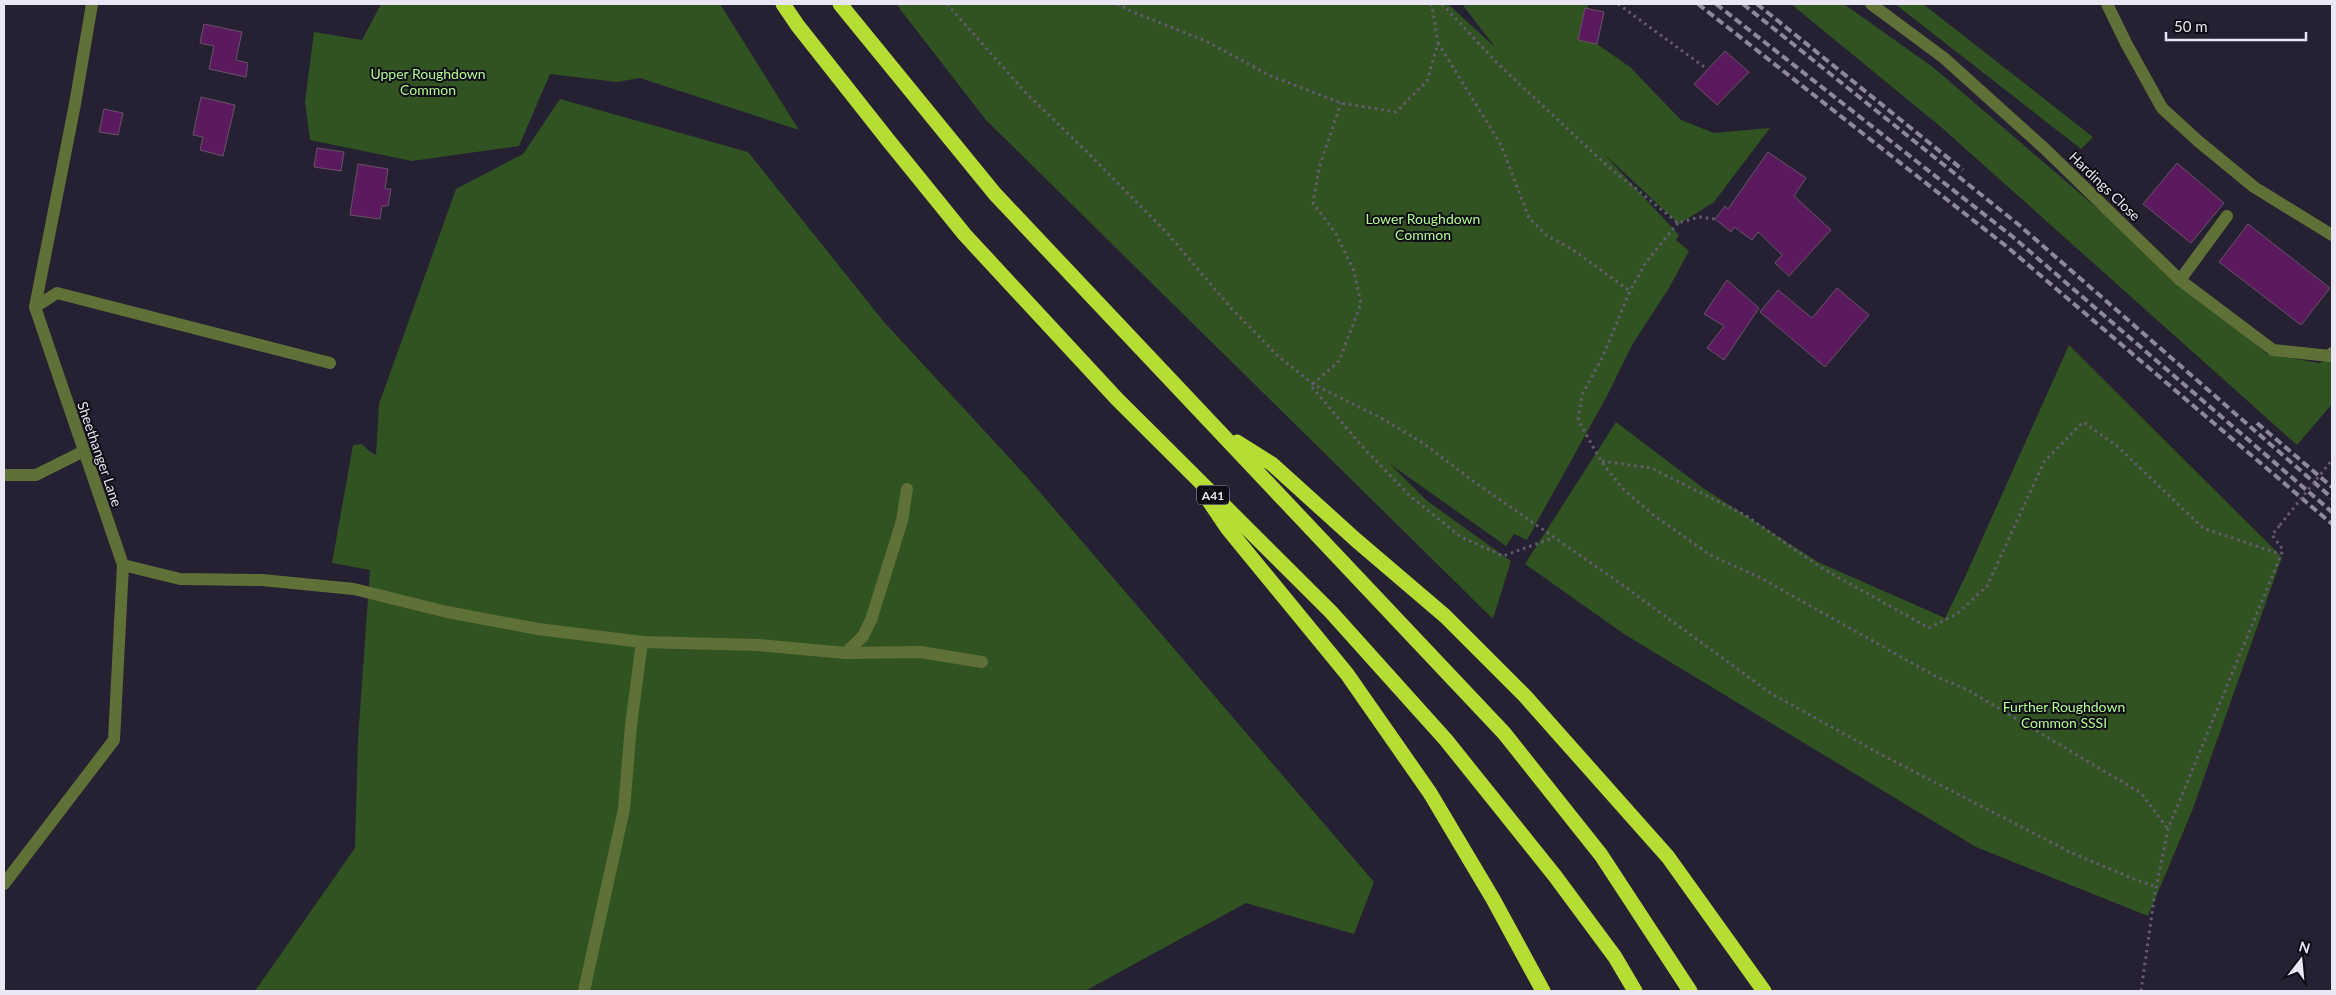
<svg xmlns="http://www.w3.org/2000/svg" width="2336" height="995" viewBox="0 0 2336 995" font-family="Lato,sans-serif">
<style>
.green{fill:#315221}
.building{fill:#5c1a5e;stroke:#665466}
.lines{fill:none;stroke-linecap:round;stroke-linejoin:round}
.path{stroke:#635d6f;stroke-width:3;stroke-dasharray:2.5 4;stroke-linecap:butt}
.minor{stroke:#607137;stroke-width:12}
.highway{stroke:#b5dd34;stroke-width:15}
.rail{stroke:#8d8999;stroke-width:4;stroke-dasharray:8 4;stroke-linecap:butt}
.path-bridge{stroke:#635d6f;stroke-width:3;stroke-dasharray:2.5 4;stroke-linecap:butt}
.labels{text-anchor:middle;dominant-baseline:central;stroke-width:4;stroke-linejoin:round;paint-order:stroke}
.shield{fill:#0e0c14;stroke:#a8a5b1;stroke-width:1}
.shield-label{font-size:12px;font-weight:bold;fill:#eae6f4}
.park-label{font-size:14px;fill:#b0fc90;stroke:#0e0c14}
.street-label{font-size:14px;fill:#eae6f4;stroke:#0e0c14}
</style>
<rect width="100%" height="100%" fill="#262033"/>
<path class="green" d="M 381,4 L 720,4 L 799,130 L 640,78 L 617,82 L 550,74 L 519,146 L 412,161 L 310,140 L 305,102 L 314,32 L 362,40 Z
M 896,4 L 1448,4 L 1495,47 L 1462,4 L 1588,4 L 1587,37 L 1630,67 L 1681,120 L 1714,133 L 1770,128 L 1714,202 L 1679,224 L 1604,154 L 1679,235 L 1676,240 L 1689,251 L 1669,288 L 1632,345 L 1607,396 L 1527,540 L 1514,534 L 1506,546 L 1390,464 L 1426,500 L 1511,561 L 1493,619 L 986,120 Z
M 1791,4 L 1844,4 L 1934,68 L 2267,354 L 2319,363 L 2332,358 L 2332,404 L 2297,445 L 1941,127 Z
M 1895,4 L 1923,4 L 2093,137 L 2081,149 Z
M 560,99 L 748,152 L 884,322 L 1026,476 L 1374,882 L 1354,934 L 1246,903 L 1085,991 L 255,991 L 355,848 L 358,739 L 370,570 L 332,563 L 353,445 L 362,444 L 369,451 L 376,455 L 379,404 L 456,189 L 523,154 Z
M 2069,345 L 2282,557 L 2192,811 L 2148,916 L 1976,847 L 1624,634 L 1525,564 L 1616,422 L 1703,488 L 1818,562 L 1945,618 L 1965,577 Z"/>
<path class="building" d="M 1585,8 L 1604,12 L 1597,44 L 1578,40 Z
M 204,24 L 242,32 L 236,60 L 248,63 L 246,77 L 209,69 L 214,46 L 200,43 Z
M 1725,51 L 1749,72 L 1717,105 L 1694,84 Z
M 201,97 L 235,105 L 223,156 L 200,150 L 203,137 L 193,135 Z
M 104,109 L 123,113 L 118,135 L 99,132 Z
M 317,148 L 344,152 L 341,171 L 314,167 Z
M 1768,152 L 1806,178 L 1794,196 L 1831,230 L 1789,276 L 1775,263 L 1782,255 L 1758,232 L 1752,240 L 1734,227 L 1731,232 L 1715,219 L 1725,206 L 1728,209 Z
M 2177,163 L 2224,203 L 2191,243 L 2143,204 Z
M 358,164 L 388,169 L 385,189 L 391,189 L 388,206 L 382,206 L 380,219 L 350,215 Z
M 2248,224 L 2330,288 L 2301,325 L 2219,262 Z
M 1727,280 L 1759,308 L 1724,360 L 1707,348 L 1724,326 L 1704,314 Z
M 1837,288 L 1869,315 L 1825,367 L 1760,312 L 1778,290 L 1812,318 Z"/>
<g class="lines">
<path class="path" d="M 947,4 L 1025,92 L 1089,154 L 1168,234 L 1231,308 L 1278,356 L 1313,384 L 1381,418 L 1423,443 L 1473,481 L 1614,579 L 1772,694 L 1882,755 L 2070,852 L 2136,880 L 2157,887
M 1117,4 L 1133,12 L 1206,41 L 1271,76 L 1341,103 L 1396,112 L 1427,81 L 1438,43 L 1432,6 L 1430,4
M 1442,4 L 1497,63 L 1603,162 L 1678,223 L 1699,217 L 1715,219
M 1618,4 L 1707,69
M 1438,43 L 1501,145 L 1529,218 L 1546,235 L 1573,250 L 1630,291
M 1678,223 L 1646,262 L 1630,291 L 1602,358 L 1582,395 L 1578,420 L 1601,461 L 1622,488 L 1652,514 L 1710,555 L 1759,577 L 1935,676 L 1968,690 L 2141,793 L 2168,829
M 1313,384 L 1339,361 L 1361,304 L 1354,271 L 1336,234 L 1313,203 L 1319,168 L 1341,103
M 1312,387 L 1360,444 L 1410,496 L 1461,537 L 1503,556 L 1553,538
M 1602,461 L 1651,468 L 1745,515 L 1820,567 L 1929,628 L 1957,614 L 1987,586 L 2044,462 L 2083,422 L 2117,446 L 2203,528 L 2280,554
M 2141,991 L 2155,893 L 2168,829 L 2283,550 L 2272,535 L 2280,525"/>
<path class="minor" d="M 1871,4 L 1944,58 L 2044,148 L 2180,280 L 2273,350 L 2330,356 L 2332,353
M 2107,4 L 2126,43 L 2162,108 L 2198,141 L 2254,187 L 2332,235
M 2180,280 L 2227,216
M 35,307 L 57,293 L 330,363
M 4,475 L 36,475 L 84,451
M 123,565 L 180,579 L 262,580 L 354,589 L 447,612 L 538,629 L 642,642 L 631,725 L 624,809 L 584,991
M 642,642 L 758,645 L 846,653 L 920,652 L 982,662
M 846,653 L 863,636 L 871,620 L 902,521 L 907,489
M 4,884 L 114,740 L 123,565 L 35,307 L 75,104 L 92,4"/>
<path class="highway" d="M 783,4 L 798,26 L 888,140 L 965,235 L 1117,399 L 1331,612 L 1446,740 L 1555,876 L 1615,957 L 1635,991
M 840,4 L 995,194 L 1504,733 L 1601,855 L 1690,991
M 1237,442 L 1272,464 L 1356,540 L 1445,616 L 1525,696 L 1668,857 L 1764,991
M 1207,498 L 1228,529 L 1347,674 L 1430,793 L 1493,899 L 1543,991"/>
<path class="rail" d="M 1698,4 L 2006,246 L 2332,524
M 1716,4 L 2013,237 L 2332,512
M 1743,4 L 2019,225 L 2332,498
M 1757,4 L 1963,170
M 2257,423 L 2332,487"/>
<path class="path-bridge" d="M 2280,525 L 2332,460"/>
</g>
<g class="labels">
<rect class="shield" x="1197" y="485.5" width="32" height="19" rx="4"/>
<g class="shield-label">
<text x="1213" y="495">A41</text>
</g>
<g class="park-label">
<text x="428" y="73">Upper Roughdown<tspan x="428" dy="16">Common</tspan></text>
<text x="1423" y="218">Lower Roughdown<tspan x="1423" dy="16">Common</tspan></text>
<text x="2064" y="706">Further Roughdown<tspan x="2064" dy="16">Common SSSI</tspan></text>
</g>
<g class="street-label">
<text transform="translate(2105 186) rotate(44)">Hardings Close</text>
<text transform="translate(100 454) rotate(71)">Sheethanger Lane</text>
</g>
</g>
<rect width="2336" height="995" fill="none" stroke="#eae6f4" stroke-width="10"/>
<g transform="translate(2301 960) rotate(16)" stroke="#0e0c14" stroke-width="4" paint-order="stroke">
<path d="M0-4L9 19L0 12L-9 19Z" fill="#eae6f4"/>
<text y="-8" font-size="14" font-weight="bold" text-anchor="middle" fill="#eae6f4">N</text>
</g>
<path d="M2166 32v8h140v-8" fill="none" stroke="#eae6f4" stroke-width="2.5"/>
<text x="2174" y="32" font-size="15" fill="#eae6f4" stroke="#0e0c14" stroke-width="4" paint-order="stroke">50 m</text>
</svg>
